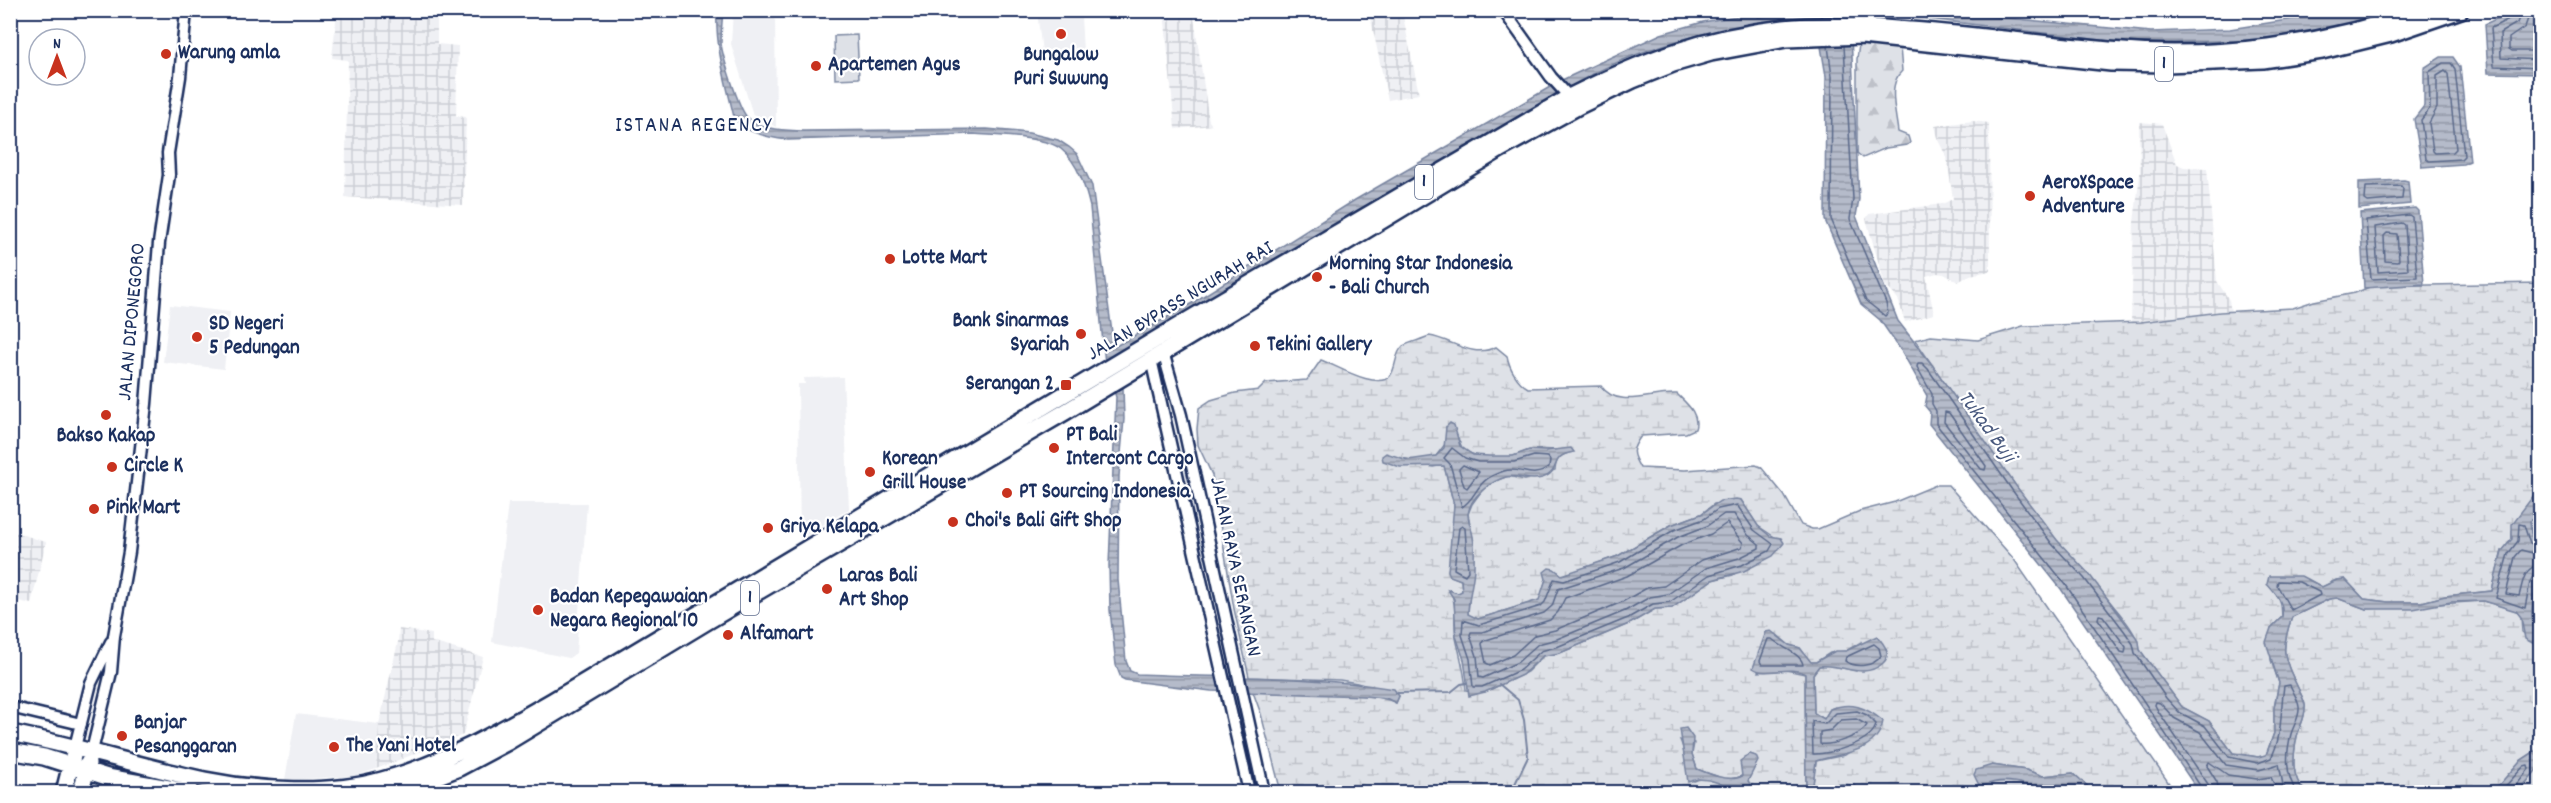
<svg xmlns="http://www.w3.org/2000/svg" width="2551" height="803" viewBox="0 0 2551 803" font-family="Dekko,sans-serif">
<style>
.built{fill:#eff0f4}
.industrial{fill:url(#industrial-grid)}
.forest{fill:url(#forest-firs);stroke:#7c88a2;stroke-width:1.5}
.wetland{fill:url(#wetland-marsh);stroke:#7c88a2;stroke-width:1.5;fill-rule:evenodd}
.garden{fill:#dee1e7;stroke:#7c88a2;stroke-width:1.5}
.water{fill:url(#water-rules);stroke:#77839f;stroke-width:1.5}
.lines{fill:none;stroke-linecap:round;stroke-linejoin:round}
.shore{stroke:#596789;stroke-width:1.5}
.stream{stroke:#77839f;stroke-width:2}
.secondary-casing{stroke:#1b2f5e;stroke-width:15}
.highway-casing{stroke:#1b2f5e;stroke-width:20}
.secondary{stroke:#fff;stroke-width:10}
.highway{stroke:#fff;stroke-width:15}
.poi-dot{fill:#c8321e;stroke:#fff;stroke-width:2}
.labels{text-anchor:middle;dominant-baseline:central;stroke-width:4.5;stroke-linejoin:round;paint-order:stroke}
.shield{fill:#fff;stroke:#5f6d8e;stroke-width:1.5}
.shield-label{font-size:20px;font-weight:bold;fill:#1b2f5e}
.poi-label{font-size:21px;font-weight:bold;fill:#1b2f5e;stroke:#fff;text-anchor:start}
.street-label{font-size:21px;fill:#1b2f5e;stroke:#fff}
.neighbourhood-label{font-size:22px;letter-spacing:1.5px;fill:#1b2f5e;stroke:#fff}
.water-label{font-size:22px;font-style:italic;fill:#49597e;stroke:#fff}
</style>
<defs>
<pattern id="industrial-grid" width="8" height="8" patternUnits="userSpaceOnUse" patternTransform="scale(1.5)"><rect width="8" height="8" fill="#eff0f4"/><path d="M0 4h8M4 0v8" fill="none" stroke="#ccced4"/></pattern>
<pattern id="forest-firs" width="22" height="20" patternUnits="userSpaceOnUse" patternTransform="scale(1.5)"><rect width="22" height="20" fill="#dee1e7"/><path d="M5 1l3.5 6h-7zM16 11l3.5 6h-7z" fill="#bec1c9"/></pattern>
<pattern id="wetland-marsh" width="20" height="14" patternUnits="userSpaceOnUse" patternTransform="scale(1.5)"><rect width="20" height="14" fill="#dee1e7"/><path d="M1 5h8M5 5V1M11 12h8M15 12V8" fill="none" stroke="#bec1c9"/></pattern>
<pattern id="water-rules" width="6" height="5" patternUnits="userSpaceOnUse" patternTransform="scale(1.5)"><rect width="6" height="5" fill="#b5bbca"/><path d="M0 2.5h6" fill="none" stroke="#9298a7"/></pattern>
</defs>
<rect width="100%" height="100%" fill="#fff"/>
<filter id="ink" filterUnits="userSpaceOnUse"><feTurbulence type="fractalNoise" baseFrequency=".0167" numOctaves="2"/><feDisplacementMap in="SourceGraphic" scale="12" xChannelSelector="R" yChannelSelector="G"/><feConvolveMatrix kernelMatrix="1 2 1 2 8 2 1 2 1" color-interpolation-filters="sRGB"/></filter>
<g filter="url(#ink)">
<path class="built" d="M 733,11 L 775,11 L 776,127 L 753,115 L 731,44 Z
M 1037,11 L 1064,11 L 1065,18 L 1081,17 L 1083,51 L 1068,52 L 1068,59 L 1043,61 Z
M 170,305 L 230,312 L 224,369 L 163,362 Z
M 843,377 L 849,509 L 800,539 L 798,384 L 805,384 L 804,378 Z
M 508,503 L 587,503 L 576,653 L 569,658 L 492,642 Z
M 296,714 L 379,724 L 376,769 L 356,776 L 285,780 Z"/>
<path class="industrial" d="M 337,11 L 437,11 L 437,44 L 458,46 L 456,116 L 466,117 L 463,205 L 345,197 L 348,60 L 332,58 Z
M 1164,11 L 1193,11 L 1209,121 L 1212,125 L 1175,129 Z
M 1369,11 L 1402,11 L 1419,94 L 1388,100 Z
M 1973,121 L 1989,123 L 1990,271 L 1970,275 L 1958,282 L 1944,274 L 1937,273 L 1926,276 L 1934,314 L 1905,322 L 1898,299 L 1885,285 L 1866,219 L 1869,214 L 1942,204 L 1953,199 L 1947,158 L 1939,142 L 1935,126 Z
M 2139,122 L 2162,124 L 2177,164 L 2184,167 L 2207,168 L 2217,281 L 2229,300 L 2231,312 L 2131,323 L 2134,222 L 2140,174 Z
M 11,531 L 46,542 L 31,604 L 11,599 Z
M 399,629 L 432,634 L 432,642 L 483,657 L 463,735 L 376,769 L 379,724 L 398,642 Z"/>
<path class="forest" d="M 1859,45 L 1900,47 L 1902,71 C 1887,84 1896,113 1898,132 L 1908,136 L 1910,143 L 1907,145 L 1886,148 L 1863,158 L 1857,153 L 1857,59 Z"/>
<path class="wetland" d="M 2540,283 L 2540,493 L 2536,491 C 2529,509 2510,517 2512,539 L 2502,551 L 2492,591 L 2445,596 L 2422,602 L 2388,602 L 2364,599 L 2345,579 L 2336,580 L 2322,587 L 2308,579 L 2277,595 L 2281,602 L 2282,617 L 2271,628 L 2271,660 L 2279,683 L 2274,708 L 2274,733 L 2266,755 L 2258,757 L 2233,753 L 2209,721 L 2182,707 L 2140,650 C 2137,630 2115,609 2103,593 C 2088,573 2070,557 2055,538 C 2005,475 1961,406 1915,340 L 1931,336 L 1978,340 L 2023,326 L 2141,322 L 2220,312 L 2293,308 L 2314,301 L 2355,293 L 2372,286 Z
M 1429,336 C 1452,339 1471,359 1496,347 L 1507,356 C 1509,367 1517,382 1528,388 L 1601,386 C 1618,410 1652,392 1677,394 C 1686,403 1700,414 1695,429 L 1686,433 L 1641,436 C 1631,450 1631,453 1640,468 L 1685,470 L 1756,465 L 1761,467 L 1784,495 L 1801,525 L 1812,529 L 1818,529 L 1860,511 L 1895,502 L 1936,485 L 1948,485 L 2013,558 L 2175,792 L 2094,792 L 2073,773 L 2043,776 L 2026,770 L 1992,765 L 1984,786 C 2001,777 2036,784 2054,792 L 1864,792 L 1853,785 L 1833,789 L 1833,792 L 1812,792 L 1816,761 L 1845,755 L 1854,749 L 1865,747 L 1835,707 L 1830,709 L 1824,719 L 1814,713 L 1813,674 L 1819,666 L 1829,665 L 1856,671 L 1861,642 L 1846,651 L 1830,653 L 1816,662 L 1810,662 L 1800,648 L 1789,645 L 1776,634 L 1758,672 L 1786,670 L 1805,674 L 1806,792 L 1756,792 L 1748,781 L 1755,756 L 1750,754 L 1744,757 L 1742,776 C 1730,783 1709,774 1697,769 L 1692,754 L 1694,743 L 1680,740 C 1687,755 1683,768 1694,781 C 1706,775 1724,784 1733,792 L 1281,792 L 1261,714 L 1253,692 C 1285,694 1373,690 1396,703 L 1399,696 L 1357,683 L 1340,680 L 1249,677 L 1234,609 L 1212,475 L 1198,445 L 1197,429 L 1199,408 L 1211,400 L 1235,393 L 1259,390 L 1266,383 L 1307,380 L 1321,360 C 1335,365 1378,391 1390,376 C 1397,367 1394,354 1403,346 C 1408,343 1423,339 1429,336 ZM 1446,427 L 1457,436 L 1463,450 C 1476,458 1499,459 1514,456 C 1520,454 1525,451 1532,450 C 1544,449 1560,450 1573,452 C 1561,454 1556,458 1555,470 L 1525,480 L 1508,476 L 1503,478 L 1486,485 L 1472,504 L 1468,514 L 1473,539 L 1468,615 L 1478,619 L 1540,600 L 1546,579 L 1558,572 L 1562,576 L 1618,556 L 1671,525 L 1701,514 L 1714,504 L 1741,500 L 1758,526 L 1776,538 L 1733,575 L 1712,580 L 1672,608 L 1655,609 L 1631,623 L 1560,653 L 1543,656 L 1527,672 L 1485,692 L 1466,690 C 1465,672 1460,656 1456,638 C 1453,622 1458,606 1450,590 L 1458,594 L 1462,591 L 1461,580 L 1451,576 L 1454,505 L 1444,465 L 1433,467 L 1382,456 C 1392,455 1397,458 1406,459 C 1415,461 1426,459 1436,456 L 1446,443 Z
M 2540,515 L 2540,542 L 2534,540 L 2531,533 L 2530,521 Z
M 2540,574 L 2540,637 C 2526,621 2532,592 2540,574 Z
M 2337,598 L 2366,609 L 2483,601 L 2516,610 L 2521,617 L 2522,632 L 2540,647 L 2540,748 L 2520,761 L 2493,792 L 2306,792 C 2290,778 2293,756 2297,736 C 2300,725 2306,717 2305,705 C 2304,699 2300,693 2298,688 C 2283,657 2280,650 2292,617 L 2329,599 Z
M 2540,766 L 2540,792 L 2519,792 L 2538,767 Z"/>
<path class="garden" d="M 857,35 L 859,78 L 835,79 L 834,36 Z"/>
<path class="water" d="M 1925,10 L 2151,32 L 2230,29 L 2343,11 L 2397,11 L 2324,30 L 2258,40 L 2134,44 L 1921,18 L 1864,13 L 1850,16 L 1859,199 L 1856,216 L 1898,321 L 1933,366 L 2016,486 L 2057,540 L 2089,574 L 2130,629 L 2139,641 L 2140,650 L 2182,707 L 2209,721 L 2233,753 L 2258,757 L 2266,755 L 2274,733 L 2274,708 L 2279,683 L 2266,642 L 2271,628 L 2282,617 C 2284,602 2276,594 2267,584 L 2269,576 L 2301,576 L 2322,587 L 2337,580 L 2345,579 L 2364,599 L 2388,602 L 2422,602 L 2445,596 L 2492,591 L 2502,551 L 2512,539 L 2512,524 L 2537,491 L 2540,493 L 2540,515 L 2530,521 L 2531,533 L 2534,540 L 2540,542 C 2540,552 2543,566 2540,575 C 2534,595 2525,620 2540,637 L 2540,647 L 2525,639 L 2521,617 L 2516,611 L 2483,601 L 2451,602 L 2413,609 L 2366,609 L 2337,598 L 2329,599 L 2292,617 C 2280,650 2283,657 2298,688 C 2300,693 2304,699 2305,705 C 2306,717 2300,725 2297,736 C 2293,756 2290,778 2306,792 L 2199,792 L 2061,589 L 1929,424 L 1930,412 L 1925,406 L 1927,396 L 1902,352 L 1880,320 L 1861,304 L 1825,220 L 1826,76 L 1816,17 C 1734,24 1653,40 1580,81 C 1563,91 1546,103 1530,114 L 1115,357 L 1123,388 L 1124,419 L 1119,476 L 1118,580 L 1126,661 L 1130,671 L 1137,674 C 1224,678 1309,675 1394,689 L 1399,696 L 1396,703 L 1386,698 L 1364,696 L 1211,691 L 1125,680 L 1121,678 L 1116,665 L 1110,610 L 1109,565 L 1116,397 L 1105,364 L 1090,207 C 1085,186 1078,163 1061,149 C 1045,136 994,136 974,134 L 788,140 C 770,138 743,133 734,117 C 726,82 715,47 717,11 L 723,11 C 722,21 721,32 721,43 C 722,55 739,109 747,117 C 763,131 785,130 804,131 L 987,129 L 1029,133 L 1058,140 L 1069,147 L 1077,154 L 1092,186 L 1114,347 L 1189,305 L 1355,200 L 1562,80 L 1661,34 L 1703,22 L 1765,11 Z
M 2513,11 L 2540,11 L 2540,74 L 2488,73 L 2485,24 Z
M 2441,57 L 2453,57 L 2460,67 L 2470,161 L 2463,164 L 2422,167 L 2414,119 L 2424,106 L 2424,68 Z
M 2404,180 L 2408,181 L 2410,204 L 2359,209 L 2359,182 Z
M 2415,208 L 2418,211 L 2424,284 L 2364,288 L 2360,213 Z
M 1450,423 L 1454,425 L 1460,446 L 1473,455 L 1489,456 L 1513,456 L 1529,450 L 1545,451 L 1571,448 L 1574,452 C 1547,456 1564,470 1542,478 C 1527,482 1518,474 1506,477 C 1491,481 1470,497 1468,514 C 1468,521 1472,530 1473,537 C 1475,547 1474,558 1474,569 C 1473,584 1468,599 1468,614 L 1478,619 L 1539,600 L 1546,579 L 1544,572 L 1549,568 L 1554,569 L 1562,575 L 1618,556 L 1671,525 L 1701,514 L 1720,501 L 1736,499 L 1741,500 L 1758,526 L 1770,536 L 1781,538 L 1784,543 L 1773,556 L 1744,571 L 1712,580 L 1672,608 L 1655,609 L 1631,623 L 1560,653 L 1543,656 L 1522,675 L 1485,692 L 1469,696 L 1464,660 L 1456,636 L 1454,599 L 1448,590 L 1458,593 L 1462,591 L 1461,580 L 1450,576 L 1448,571 L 1454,505 L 1444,466 L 1400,467 L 1383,461 L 1382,456 L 1386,453 L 1408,460 L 1436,456 L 1444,448 L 1446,427 Z
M 1771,631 L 1789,645 L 1800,648 L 1811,662 L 1816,662 L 1835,651 L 1846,651 L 1877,636 C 1884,644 1893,655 1882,664 C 1863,680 1841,663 1819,666 L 1813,674 L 1814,713 L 1824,719 L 1830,709 C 1851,701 1866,707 1883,721 C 1878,753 1841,753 1816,761 L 1812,792 L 1806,792 L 1805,674 C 1789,664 1767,678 1753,668 L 1766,632 Z
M 1686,728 L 1693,738 L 1692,754 L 1697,769 C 1709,774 1730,783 1742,776 L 1740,761 L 1750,754 L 1756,756 L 1758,761 L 1748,781 L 1756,792 L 1733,792 L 1719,783 L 1709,780 L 1698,779 L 1688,782 L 1680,729 Z
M 2540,748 L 2540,766 L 2518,792 L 2493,792 L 2520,761 Z
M 1992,765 L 2026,770 L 2043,776 L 2073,773 L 2094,792 C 2081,793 2067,795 2055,792 C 2032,788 2006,774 1984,786 L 1979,785 L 1974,775 L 1976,770 Z
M 1842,784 L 1853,785 L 1863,792 L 1833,792 L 1836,785 Z"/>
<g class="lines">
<path class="shore" d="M 1755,10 L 1758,17 L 1815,11 L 1823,17
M 2514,10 L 2511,18 L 2491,28 L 2494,66 L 2540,68
M 2522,10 L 2517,23 L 2500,33 L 2501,58 L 2540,60
M 2531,10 L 2525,27 L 2509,38 L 2509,49 L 2512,51 L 2540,51
M 1828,46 L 1832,76 L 1831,219 L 1866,301 L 1885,316 L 1888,313 L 1886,303 L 1850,219 L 1853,199 L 1844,46
M 2443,63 L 2451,63 L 2455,69 L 2464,156 L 2461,159 L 2429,161 L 2426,159 L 2421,120 L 2430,108 L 2429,72 Z
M 2445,71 L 2448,74 L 2456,149 L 2453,152 L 2435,153 L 2433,151 L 2429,123 L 2437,108 L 2437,76 Z
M 2401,186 L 2403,189 L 2402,199 L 2368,202 L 2365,200 L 2366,187 Z
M 2409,215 L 2412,217 L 2417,277 L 2371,279 L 2366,220 Z
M 2402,223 L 2405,225 L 2408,270 L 2378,272 L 2375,227 Z
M 2387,233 L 2397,234 L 2399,260 L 2397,262 L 2385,261 L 2384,236 Z
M 1945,412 L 1949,413 L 1986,466 L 1985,470 L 1981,469 L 1944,422 Z
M 1452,448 L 1465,458 L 1478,462 L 1514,462 L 1534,456 L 1548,457 L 1550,460 L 1549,467 C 1532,481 1521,466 1504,471 C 1474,480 1479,496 1462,507 L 1450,464 L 1444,458 Z
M 1463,465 L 1479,472 L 1467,488 L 1464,486 L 1459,469 Z
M 1737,505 L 1754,530 L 1773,544 L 1769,551 L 1742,565 L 1709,575 L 1670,602 L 1653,604 L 1628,618 L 1559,646 L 1541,651 L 1520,670 L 1482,687 L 1473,687 L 1470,659 L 1462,635 L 1463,620 L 1479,625 L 1541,606 L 1545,602 L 1554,579 L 1564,581 L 1620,562 L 1674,530 L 1704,519 L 1718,509 Z
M 1724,514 L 1734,514 L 1748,535 L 1759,544 L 1759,548 L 1739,558 L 1706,568 L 1668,594 L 1650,597 L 1625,611 L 1557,639 L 1538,644 L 1518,662 L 1483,678 L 1479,677 L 1477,656 L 1470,635 L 1471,632 L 1482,632 L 1544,613 L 1552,606 L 1558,589 L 1624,568 L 1678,537 L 1707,526 Z
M 1727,523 L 1743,543 L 1742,547 L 1702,560 L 1664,586 L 1647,588 L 1622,602 L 1555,630 L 1535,635 L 1513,655 L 1490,665 L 1486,663 L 1482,644 L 1483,641 L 1550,620 L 1558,612 L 1565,598 L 1627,576 L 1682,545 L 1711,534 Z
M 1462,526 L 1465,528 L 1468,571 L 1465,575 L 1454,569 L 1459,528 Z
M 2540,547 L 2530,544 L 2524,525 L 2519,524 L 2518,541 L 2508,554 L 2496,598 L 2525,608 L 2530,582 L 2534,574 L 2540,573
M 2540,555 L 2521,550 L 2515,557 L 2506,594 L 2519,596 C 2523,583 2523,567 2540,565
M 2278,581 L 2299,582 L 2319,592 L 2320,595 L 2291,610 L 2277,585 Z
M 2099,615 L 2103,616 L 2126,647 L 2125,653 L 2121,652 L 2098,619 Z
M 1768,639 L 1772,639 C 1782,648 1802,654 1803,665 L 1762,665 L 1760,661 Z
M 1874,644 L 1879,648 L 1881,656 C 1873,667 1856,668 1845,661 L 1846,657 Z
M 1857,711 L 1867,715 L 1876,724 C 1874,742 1829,755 1813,754 L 1812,721 L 1825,724 L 1836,713 Z
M 1856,719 L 1867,725 C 1862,736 1831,746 1820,744 L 1820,732 L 1831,730 L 1841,720 Z
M 2202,792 L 2201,787 L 2066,585 L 1936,424 L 1936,411 L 1932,404 L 1932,394 L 1917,367 L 1918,363 L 1922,363 L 1928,369 L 2012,490 L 2052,544 L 2084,578 L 2125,632 L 2133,644 L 2135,653 L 2166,698 L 2179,712 L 2205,726 L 2229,757 L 2258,763 L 2271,758 C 2283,736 2280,711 2284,686 L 2290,685 C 2293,692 2298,699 2299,707 C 2300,717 2294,724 2291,734 C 2286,753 2285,776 2297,792
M 2210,792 L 2208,784 L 2158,711 L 2155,705 L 2156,702 L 2160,703 L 2174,718 L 2200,732 L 2226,765 L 2259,770 L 2279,764 L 2283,785 L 2288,792
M 2219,792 L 2217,782 L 2207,766 L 2209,762 L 2228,775 L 2257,779 L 2271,777 L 2277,792
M 2500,792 L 2524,766 L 2528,765 L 2529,769 L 2515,787 L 2514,792"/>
<path class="stream" d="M 1499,684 L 1518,700 L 1524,720 L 1528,757 L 1513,788 L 1513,792
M 1395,693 L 1451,692 L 1461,684 L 1467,683"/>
<defs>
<path id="secondary" d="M 1503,10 L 1551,77 L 1572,100
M 1163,352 L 1181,415 L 1264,792
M 1151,359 L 1249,792
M 10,707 L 81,724
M 75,747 L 91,683 L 111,642
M 92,751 L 111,672 L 114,636 L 129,552 L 146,404 L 159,243 L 169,175 L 168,153 L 180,77 L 186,10"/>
<path id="highway" d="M 10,733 C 76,745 140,767 205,780 C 259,791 329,795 382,780 C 450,762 510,725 571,690 L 1195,316 L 1569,97 C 1641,61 1703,37 1784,28 C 1826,23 1869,27 1911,30 C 1977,35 2043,44 2109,50 C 2214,60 2324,45 2423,10
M 10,751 L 44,757 L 107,777 L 191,792
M 64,792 L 73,756
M 81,792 L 88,763
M 386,792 L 417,784 L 459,768 L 506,743 L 708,621 L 1065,412 L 1499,150 L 1579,106 L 1633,80 L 1673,64 L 1711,53 L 1786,39 L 1862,36 L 2111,63 L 2167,64 L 2263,60 L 2322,51 L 2391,34 L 2461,10"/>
</defs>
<use href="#secondary" class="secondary-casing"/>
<use href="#highway" class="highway-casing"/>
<use href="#secondary" class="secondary"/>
<use href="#highway" class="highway"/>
</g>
</g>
<g class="poi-dot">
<circle cx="1061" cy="34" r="6"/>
<circle cx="166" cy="54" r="6"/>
<circle cx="816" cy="66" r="6"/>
<circle cx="2030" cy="196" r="6"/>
<circle cx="890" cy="259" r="6"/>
<circle cx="1317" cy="277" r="6"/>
<circle cx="1081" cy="334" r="6"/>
<circle cx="197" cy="337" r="6"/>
<circle cx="1255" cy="346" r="6"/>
<rect x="1060" y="379" width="12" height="12" rx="3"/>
<circle cx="106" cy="415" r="6"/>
<circle cx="1054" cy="448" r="6"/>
<circle cx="112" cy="467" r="6"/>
<circle cx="870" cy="472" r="6"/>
<circle cx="1007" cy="493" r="6"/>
<circle cx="94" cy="509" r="6"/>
<circle cx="953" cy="522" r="6"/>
<circle cx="768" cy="528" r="6"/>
<circle cx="827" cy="589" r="6"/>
<circle cx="538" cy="610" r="6"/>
<circle cx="728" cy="635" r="6"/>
<circle cx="122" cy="736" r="6"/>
<circle cx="334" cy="747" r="6"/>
</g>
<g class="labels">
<g class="shield">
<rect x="2155" y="47" width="18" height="34" rx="4.5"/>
<rect x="1415" y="165" width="18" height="34" rx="4.5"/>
<rect x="741" y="581" width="18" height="34" rx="4.5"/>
</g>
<g class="shield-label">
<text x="2164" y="64">1</text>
<text x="1424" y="182">1</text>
<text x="750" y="598">1</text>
</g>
<g class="poi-label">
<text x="178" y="54">Warung amla</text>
<text x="1061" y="56" text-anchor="middle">Bungalow<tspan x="1061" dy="24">Puri Suwung</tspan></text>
<text x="828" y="66">Apartemen Agus</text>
<text x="2042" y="184">AeroXSpace<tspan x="2042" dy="24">Adventure</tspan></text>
<text x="902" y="259">Lotte Mart</text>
<text x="1329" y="265">Morning Star Indonesia<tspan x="1329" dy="24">- Bali Church</tspan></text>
<text x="1069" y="322" text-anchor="end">Bank Sinarmas<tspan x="1069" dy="24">Syariah</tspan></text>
<text x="209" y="325">SD Negeri<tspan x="209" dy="24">5 Pedungan</tspan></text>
<text x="1267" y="346">Tekini Gallery</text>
<text x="1054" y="385" text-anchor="end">Serangan 2</text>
<text x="1066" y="436">PT Bali<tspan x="1066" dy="24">Intercont Cargo</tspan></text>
<text x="106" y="437" text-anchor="middle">Bakso Kakap</text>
<text x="882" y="460">Korean<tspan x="882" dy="24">Grill House</tspan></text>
<text x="124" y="467">Circle K</text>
<text x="1019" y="493">PT Sourcing Indonesia</text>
<text x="106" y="509">Pink Mart</text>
<text x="965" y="522">Choi's Bali Gift Shop</text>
<text x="780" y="528">Griya Kelapa</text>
<text x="839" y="577">Laras Bali<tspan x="839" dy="24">Art Shop</tspan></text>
<text x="550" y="598">Badan Kepegawaian<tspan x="550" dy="24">Negara Regional 10</tspan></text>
<text x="740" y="635">Alfamart</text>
<text x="134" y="724">Banjar<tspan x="134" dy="24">Pesanggaran</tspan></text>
<text x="346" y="747">The Yani Hotel</text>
</g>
<g class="street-label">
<text transform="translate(1181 302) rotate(-31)">JALAN BYPASS NGURAH RAI</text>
<text transform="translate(133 322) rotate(-85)">JALAN DIPONEGORO</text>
<text transform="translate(1234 567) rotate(78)">JALAN RAYA SERANGAN</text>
</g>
<g class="neighbourhood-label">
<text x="694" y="126">ISTANA REGENCY</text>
</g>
<g class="water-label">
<text transform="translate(1986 427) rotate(54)">Tukad Buji</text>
</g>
</g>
<rect width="2551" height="803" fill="none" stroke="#fff" stroke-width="36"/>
<rect x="18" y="18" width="2515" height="767" fill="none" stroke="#1b2f5e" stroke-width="2" filter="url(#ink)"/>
<g transform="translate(57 57)"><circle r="28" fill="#ffffff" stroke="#a4acbf" stroke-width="1.5"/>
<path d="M0-4.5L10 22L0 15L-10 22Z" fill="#c8321e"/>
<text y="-9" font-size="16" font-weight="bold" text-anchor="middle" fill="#1b2f5e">N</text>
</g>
</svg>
